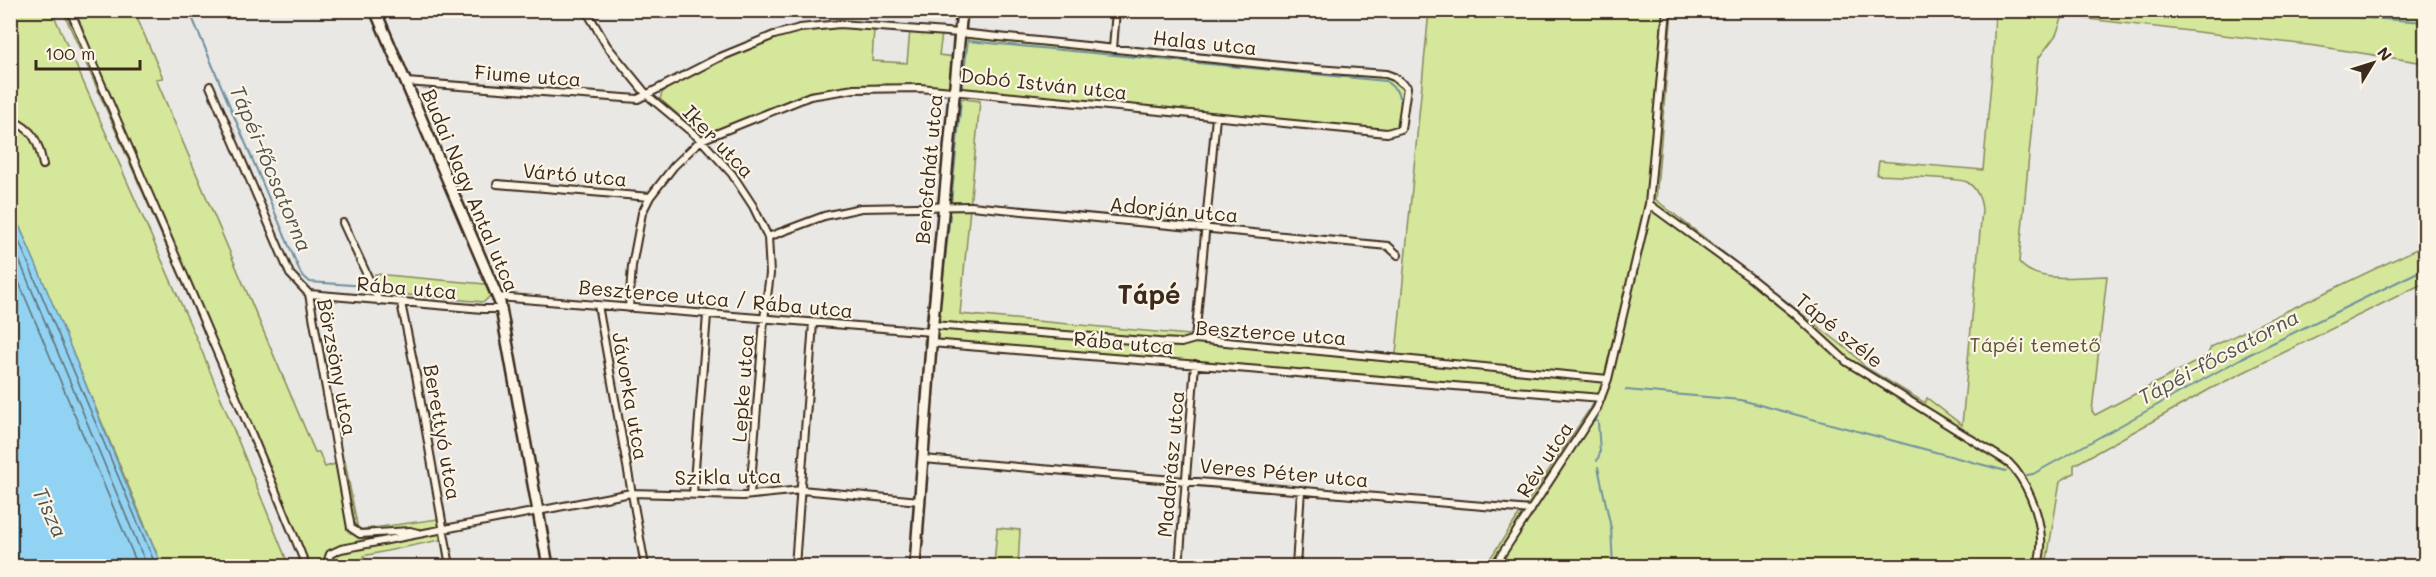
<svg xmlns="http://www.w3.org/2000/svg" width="2436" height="577" viewBox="0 0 2436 577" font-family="Mali,sans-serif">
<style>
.green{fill:#d5e79b;stroke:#88885c;stroke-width:1.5}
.water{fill:#92d3f3;stroke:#6f8f9e;stroke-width:1.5}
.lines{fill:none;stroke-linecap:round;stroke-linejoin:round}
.shore{stroke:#5e6e73;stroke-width:1.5}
.stream{stroke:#6f8f9e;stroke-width:2}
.street-casing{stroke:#3b2a1e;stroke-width:10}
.secondary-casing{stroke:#3b2a1e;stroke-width:14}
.street{stroke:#fcf5e5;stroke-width:6}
.secondary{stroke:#fcf5e5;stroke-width:9}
.labels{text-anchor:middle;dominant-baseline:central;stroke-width:4.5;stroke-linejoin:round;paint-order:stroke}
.street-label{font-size:20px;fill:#3b2a1e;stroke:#fcf5e5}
.park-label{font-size:20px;fill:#5a5037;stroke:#fcf5e5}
.water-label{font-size:21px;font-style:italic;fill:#515453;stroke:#fcf5e5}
.district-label{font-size:26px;font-weight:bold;fill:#3b2a1e;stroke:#fcf5e5}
</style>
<rect width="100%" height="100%" fill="#e9e8e4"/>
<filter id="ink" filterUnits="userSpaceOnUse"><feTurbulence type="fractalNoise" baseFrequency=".0167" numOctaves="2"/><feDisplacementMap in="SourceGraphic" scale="12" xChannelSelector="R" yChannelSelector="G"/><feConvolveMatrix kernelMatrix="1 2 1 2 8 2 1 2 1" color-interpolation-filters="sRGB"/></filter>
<g filter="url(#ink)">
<path class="green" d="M 10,11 L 52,11 L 201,349 L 289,566 L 162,566 L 11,206 Z
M 63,11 L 134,11 L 163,78 L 156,79 L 315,452 L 319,452 L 325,467 L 345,461 L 358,530 L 438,519 L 440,540 L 363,556 L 367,566 L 307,566 Z
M 1429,11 L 1672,11 L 1656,200 L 1851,352 L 1865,367 L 1925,403 L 1927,398 L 1962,425 L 1982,210 C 1981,199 1978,189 1967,182 C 1959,178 1892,176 1877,175 L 1879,161 L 1983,170 L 1993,61 L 1995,11 L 2425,11 L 2425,63 L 2316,46 L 2063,16 L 2056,35 L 2038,59 L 2019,262 C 2037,285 2080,276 2107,276 L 2092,411 L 2095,415 L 2207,356 L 2211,347 L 2425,245 L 2426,282 L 2212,388 L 2074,465 L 2074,473 L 2060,481 L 2046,566 L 1485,566 L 1595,401 L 924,344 L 949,97 L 980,101 L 960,314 L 1396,354 Z
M 824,27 L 874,29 L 872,61 L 907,63 L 910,30 L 942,34 L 939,55 L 954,57 L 949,88 L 881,84 L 810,94 L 702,135 L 660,99 L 662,93 L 669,86 C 717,59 769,35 824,27 Z
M 964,36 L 1386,76 L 1404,86 L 1401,122 L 1399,127 L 1384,131 L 958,88 Z
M 375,274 L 485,284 L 490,296 L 484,302 L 387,293 L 377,282 Z
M 997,528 L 1020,530 L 1018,566 L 994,566 Z"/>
<path class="water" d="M 10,206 C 65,324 108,448 162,566 L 11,566 Z"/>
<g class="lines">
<path class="shore" d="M 10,220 L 156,566
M 10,238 L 147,566
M 10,261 L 138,566"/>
<path class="stream" d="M 189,10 L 301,274 L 310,282 L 366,286
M 2324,10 L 2325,15 L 2426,22
M 968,41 L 1386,81 L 1396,90 L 1401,101
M 962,86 L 968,40
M 951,204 L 961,101
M 939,312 L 950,215
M 1626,390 L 1741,400 L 2006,471
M 1596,420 L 1598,422 L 1600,453 L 1597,461
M 1594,422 L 1598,416
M 1598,467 L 1611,528 L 1613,566
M 2027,475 L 2033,474 L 2242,358 L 2426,268"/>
<defs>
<path id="street" d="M 70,10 C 148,196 232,380 306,566
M 586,10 L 607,46 L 647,95 L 701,140 L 732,174 L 753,206 L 768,237 L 770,274 L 764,319 L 750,495
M 1113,49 L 1116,10
M 406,82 L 638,99 L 718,58 L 774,35 L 800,28 L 840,24 L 960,33 L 1302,68 L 1386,74 L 1394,77 L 1407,87 L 1401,129 L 1387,133 L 920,88 L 854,89 L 810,96 L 701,140 L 674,166 L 650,197 L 642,213 L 632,266 L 629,308
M 210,86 L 290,274 L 309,294 L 351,528 L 360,534 L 410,531 L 418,533
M 10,119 C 34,130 38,140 43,165
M 497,184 L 650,197
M 1649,204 L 1749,277 L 1796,315 L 1847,362 L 2008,462 C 2026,479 2040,514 2041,539 C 2042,548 2040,557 2038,566
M 343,223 L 379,301
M 768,237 L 824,216 L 861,208 L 971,206 L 1388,246 L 1398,255
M 309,294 L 483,309 L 502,309
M 498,297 L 932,332
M 401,303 L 416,375 L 450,566
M 598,305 L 645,566
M 932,325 L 1159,342 L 1181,343 L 1195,339 L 1608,379
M 1195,339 L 1216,117
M 931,343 L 1601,398
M 923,459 L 1531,510
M 693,494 L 707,315
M 326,566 L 330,554 L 341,549 L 631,493 L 743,496 L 801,490 L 920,501
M 795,566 L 813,323
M 1179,566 L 1195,364
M 1296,566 L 1301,490
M 1494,566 L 1597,408 L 1608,379 L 1649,204 L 1667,10"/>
<path id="secondary" d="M 375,10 L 500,303 L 548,566
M 915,566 L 932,332 L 962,10"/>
</defs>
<use href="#street" class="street-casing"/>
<use href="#secondary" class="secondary-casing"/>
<use href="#street" class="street"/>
<use href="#secondary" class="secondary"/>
</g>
</g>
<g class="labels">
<g class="street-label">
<text transform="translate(1205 42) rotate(6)">Halas utca</text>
<text transform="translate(528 75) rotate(4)">Fiume utca</text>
<text transform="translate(1044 83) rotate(6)">Dobó István utca</text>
<text transform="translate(719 141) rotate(46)">Iker utca</text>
<text transform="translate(928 169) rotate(-85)">Bencfahát utca</text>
<text transform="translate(575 174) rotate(5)">Vártó utca</text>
<text transform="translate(471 190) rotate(67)">Budai Nagy Antal utca</text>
<text transform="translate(1174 209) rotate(5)">Adorján utca</text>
<text transform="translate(407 287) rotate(5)">Rába utca</text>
<text transform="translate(716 298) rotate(5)">Beszterce utca / Rába utca</text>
<text transform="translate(1840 330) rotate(39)">Tápé széle</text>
<text transform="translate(1271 332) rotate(4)">Beszterce utca</text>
<text transform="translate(1124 342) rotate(5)">Rába utca</text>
<text transform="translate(338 367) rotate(79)">Börzsöny utca</text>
<text transform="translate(742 388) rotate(-86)">Lepke utca</text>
<text transform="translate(631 396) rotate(80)">Jávorka utca</text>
<text transform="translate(443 432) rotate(80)">Berettyó utca</text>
<text transform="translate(1544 459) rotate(-57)">Rév utca</text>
<text transform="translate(1170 464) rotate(-85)">Madarász utca</text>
<text transform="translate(1284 472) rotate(5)">Veres Péter utca</text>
<text transform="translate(728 476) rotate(-1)">Szikla utca</text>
</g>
<g class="park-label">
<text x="2035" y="344">Tápéi temető</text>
</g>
<g class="water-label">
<text transform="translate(272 168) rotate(67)">Tápéi-főcsatorna</text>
<text transform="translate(2218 356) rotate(-28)">Tápéi-főcsatorna</text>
<text transform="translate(51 512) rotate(65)">Tisza</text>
</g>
<g class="district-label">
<text x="1149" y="294">Tápé</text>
</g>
</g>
<rect width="2436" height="577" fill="none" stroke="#fcf5e5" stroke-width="36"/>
<rect x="18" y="18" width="2400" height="541" fill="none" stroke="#3b2a1e" stroke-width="2" filter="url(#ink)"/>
<g transform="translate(2373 63) rotate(52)" stroke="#fcf5e5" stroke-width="4.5" paint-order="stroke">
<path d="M0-4.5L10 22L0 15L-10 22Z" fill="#3b2a1e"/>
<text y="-9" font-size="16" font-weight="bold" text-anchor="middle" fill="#3b2a1e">N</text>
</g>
<path d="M36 60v9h104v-9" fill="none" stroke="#3b2a1e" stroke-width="3"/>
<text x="45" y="60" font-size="18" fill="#3b2a1e" stroke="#fcf5e5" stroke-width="4.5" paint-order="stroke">100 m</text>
</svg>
